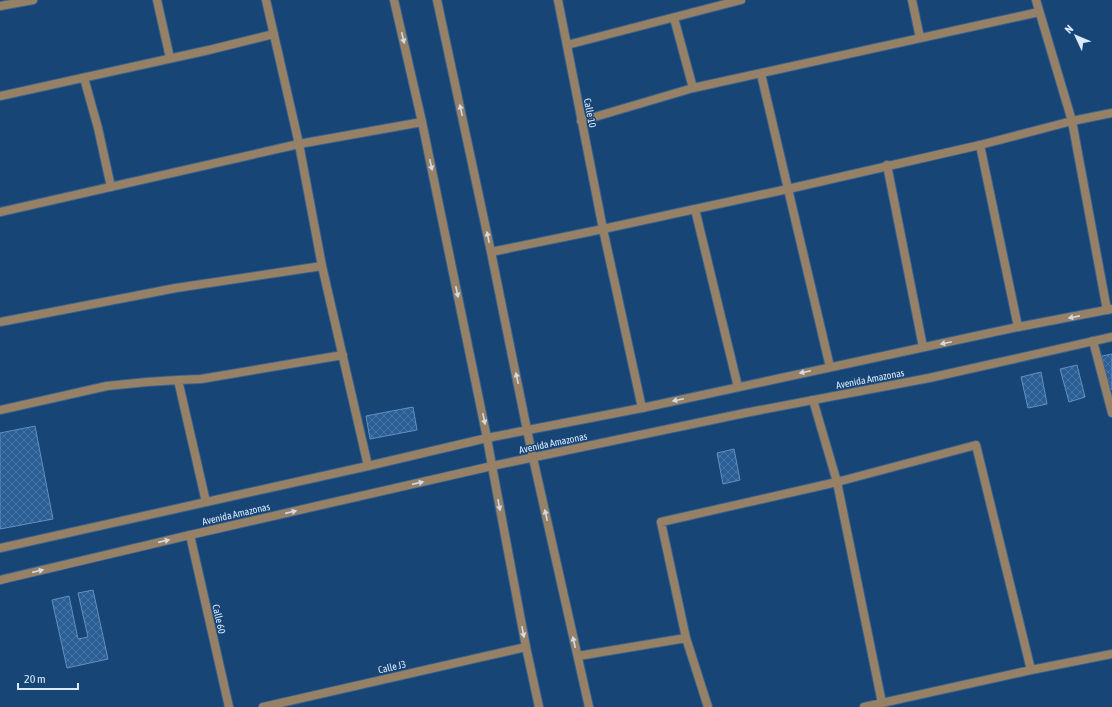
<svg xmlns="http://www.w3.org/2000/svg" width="1112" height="707" viewBox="0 0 1112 707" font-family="'Asap Condensed',sans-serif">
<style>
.building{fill:url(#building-cross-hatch);stroke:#6190c5}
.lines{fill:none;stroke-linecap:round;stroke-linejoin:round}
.service-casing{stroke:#3a638d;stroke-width:10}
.minor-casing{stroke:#3a638d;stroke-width:10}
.tertiary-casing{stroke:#3a638d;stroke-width:10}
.service{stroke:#978166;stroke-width:8}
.minor{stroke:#978166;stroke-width:8}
.tertiary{stroke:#978166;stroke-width:8}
.oneway{fill:#d1dae6}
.labels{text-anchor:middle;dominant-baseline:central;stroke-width:3;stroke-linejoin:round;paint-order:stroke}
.street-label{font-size:10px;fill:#dbeafc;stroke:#174575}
</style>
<defs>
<pattern id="building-cross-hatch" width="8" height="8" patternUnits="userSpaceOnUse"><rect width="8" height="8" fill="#2b5e95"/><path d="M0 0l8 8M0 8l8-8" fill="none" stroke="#4975a5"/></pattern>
</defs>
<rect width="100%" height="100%" fill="#174575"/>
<path class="building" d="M 1112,354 L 1112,389 L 1109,390 L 1102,356 Z
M 1077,365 L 1085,397 L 1069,402 L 1060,369 Z
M 1041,372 L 1047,404 L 1028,408 L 1021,377 Z
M 413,407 L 417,430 L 370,439 L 366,416 Z
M 35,426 L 53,519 L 0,529 L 0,433 Z
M 734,449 L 740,480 L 723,484 L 717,453 Z
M 93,590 L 108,659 L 67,668 L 52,600 L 69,596 L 78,639 L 88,637 L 78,593 Z"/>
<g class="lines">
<defs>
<path id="service" d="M 1036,0 L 1072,121 L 1107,310
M 980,145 L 1018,327
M 887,165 L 923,347
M 788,189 L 830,367
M 695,209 L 738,387
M 603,229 L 642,408"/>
<path id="minor" d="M 157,0 L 170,58
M 266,0 L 299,144 L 322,266 L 368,466
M 394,0 L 422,122 L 487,438
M 437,0 L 491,252 L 527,430
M 558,0 L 603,229
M 912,0 L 920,38
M 0,6 L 33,0
M 674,18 L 693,88
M 567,45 L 741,0
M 761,74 L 788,189
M 84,78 L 98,128 L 111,187
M 0,96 L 209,50 L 274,34
M 581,121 L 693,88 L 1039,12
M 0,212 L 299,144 L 422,122
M 491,252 L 603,229 L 788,189 L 980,145 L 1072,121 L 1112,113
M 0,322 L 176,288 L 322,266
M 1093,341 L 1112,413
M 813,400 L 837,482 L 882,703
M 0,410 L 107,386 L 147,382 L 178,380
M 206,502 L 178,380 L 201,379 L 343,355
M 190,535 L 229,707
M 578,656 L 686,638
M 1031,670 L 1112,654
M 263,707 L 526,647
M 708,707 L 686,638 L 661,522 L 837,482 L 976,445 L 1031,670 L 864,707"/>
<path id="tertiary" d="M 527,430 L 533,458 L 589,707
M 487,438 L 492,466 L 526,647 L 539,707
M 0,548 L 368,466 L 487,438 L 642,408 L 1018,327 L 1112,309
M 0,580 L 190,535 L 492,466 L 745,413 L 929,378 L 1112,337"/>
</defs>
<use href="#service" class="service-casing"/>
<use href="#minor" class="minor-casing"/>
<use href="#tertiary" class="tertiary-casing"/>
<use href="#service" class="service"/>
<use href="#minor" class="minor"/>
<use href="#tertiary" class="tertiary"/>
</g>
<defs><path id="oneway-solid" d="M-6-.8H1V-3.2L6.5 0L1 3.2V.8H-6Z"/></defs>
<g class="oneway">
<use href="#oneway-solid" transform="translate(403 38) rotate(77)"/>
<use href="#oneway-solid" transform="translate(461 110) rotate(-102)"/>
<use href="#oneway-solid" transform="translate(431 165) rotate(78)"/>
<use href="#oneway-solid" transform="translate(488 237) rotate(-102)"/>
<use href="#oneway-solid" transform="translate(457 292) rotate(78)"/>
<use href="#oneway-solid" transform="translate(1074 317) rotate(169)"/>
<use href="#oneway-solid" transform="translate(946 343) rotate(168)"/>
<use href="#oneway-solid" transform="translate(805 372) rotate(168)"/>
<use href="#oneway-solid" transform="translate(517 378) rotate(-102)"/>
<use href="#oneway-solid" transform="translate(678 400) rotate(168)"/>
<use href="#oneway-solid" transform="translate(484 419) rotate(78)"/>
<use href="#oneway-solid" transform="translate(418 483) rotate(-13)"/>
<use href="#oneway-solid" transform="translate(499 505) rotate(79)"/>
<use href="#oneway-solid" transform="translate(291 512) rotate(-13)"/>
<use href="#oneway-solid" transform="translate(546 515) rotate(-103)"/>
<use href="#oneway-solid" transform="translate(164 541) rotate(-13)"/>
<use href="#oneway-solid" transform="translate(38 571) rotate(-13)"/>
<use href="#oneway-solid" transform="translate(523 632) rotate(79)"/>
<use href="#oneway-solid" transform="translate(574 642) rotate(-103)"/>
</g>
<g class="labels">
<g class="street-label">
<text transform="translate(590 113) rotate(79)">Calle 10</text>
<text transform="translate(870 379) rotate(-11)">Avenida Amazonas</text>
<text transform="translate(553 443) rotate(-12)">Avenida Amazonas</text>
<text transform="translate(236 514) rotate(-13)">Avenida Amazonas</text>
<text transform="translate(219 619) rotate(77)">Calle 60</text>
<text transform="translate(392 667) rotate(-13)">Calle J3</text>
</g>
</g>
<g transform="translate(1076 36) rotate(314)" stroke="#174575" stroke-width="3" paint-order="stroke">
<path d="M0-3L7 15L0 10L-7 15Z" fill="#dbeafc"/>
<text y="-6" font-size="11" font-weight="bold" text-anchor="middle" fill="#dbeafc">N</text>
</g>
<path d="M18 683v6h60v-6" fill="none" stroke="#dbeafc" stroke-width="2"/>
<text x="24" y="683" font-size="12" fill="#dbeafc" stroke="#174575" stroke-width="3" paint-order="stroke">20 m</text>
</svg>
